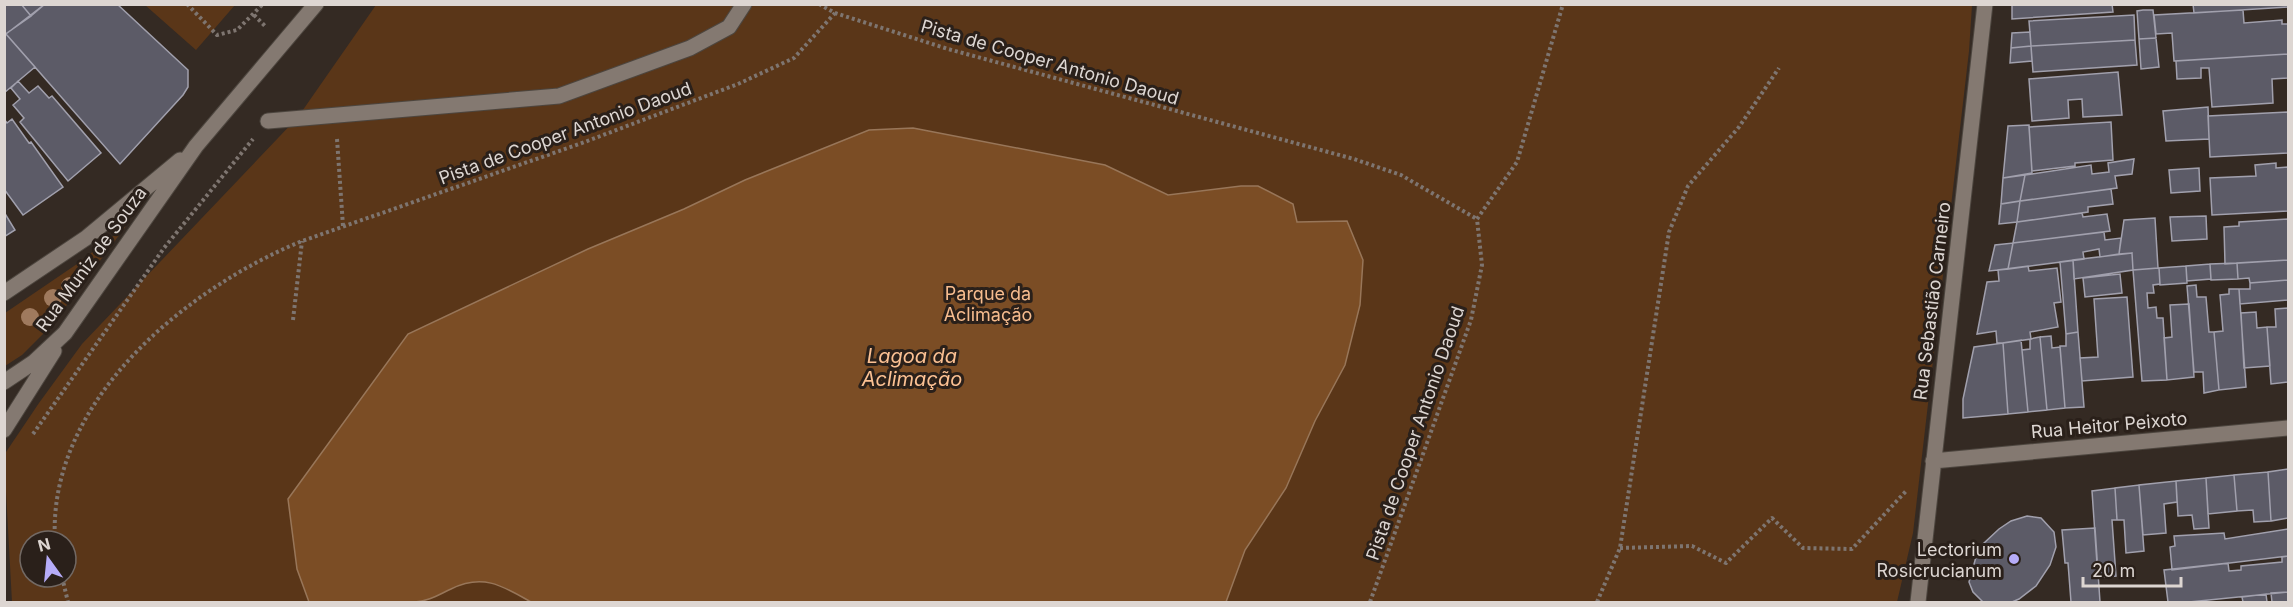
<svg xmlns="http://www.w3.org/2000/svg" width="2293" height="607" viewBox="0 0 2293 607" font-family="Inter,sans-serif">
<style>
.green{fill:#5a3618;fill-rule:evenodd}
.water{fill:#7b4d25;stroke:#987659;stroke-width:1.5}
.building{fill:#5c5b67;stroke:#a1a0ad;stroke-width:1.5}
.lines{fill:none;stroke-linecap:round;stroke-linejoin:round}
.street-casing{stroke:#4d463f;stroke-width:17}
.secondary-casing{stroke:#4d463f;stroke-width:17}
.path{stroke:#7e7570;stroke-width:4;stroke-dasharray:3 3;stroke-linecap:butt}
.street{stroke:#847971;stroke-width:15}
.secondary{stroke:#847971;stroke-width:15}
.tree{fill:#9f7a5e}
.poi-dot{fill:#b6acf8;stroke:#2a201a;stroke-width:2}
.labels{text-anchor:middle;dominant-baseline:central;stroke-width:6;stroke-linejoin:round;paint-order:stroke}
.street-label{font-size:18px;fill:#ddd6d2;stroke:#2a201a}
.park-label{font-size:18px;fill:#f7bc8e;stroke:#2a201a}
.poi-label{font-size:18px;fill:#ddd6d2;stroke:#2a201a;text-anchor:end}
.water-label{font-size:20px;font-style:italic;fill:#fcc193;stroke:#2a201a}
</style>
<rect width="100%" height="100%" fill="#342a23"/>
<path class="green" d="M 145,5 L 235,5 L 196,50 Z
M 376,5 L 1972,5 L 1969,51 L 1913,533 L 1897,602 L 12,602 L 4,455 L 39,403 L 82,344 L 298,117 ZM 30,541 L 66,541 L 66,577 L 30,577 Z
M 126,226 L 51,326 L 22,355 L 5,366 L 5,313 L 77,264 Z"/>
<path class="water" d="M 913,128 L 1105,165 L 1168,195 L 1241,186 L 1258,186 L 1293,204 L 1297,222 L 1347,221 L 1363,260 L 1360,305 L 1345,365 L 1315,421 L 1286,488 L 1245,550 L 1226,602 L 531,602 C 503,586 483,573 451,589 C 438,595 429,601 415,602 L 309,602 L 297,569 L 288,499 L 408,334 L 588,249 L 684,209 L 745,180 L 869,130 Z"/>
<path class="building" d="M 4,4 L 21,4 L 31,16 L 4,35 Z
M 21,4 L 45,4 L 31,16 Z
M 45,4 L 117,4 L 188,70 L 188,87 L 183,95 L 120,164 L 6,34 Z
M 2012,4 L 2112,4 L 2113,12 L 2012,19 Z
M 2193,4 L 2288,4 L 2288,7 L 2194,13 Z
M 2143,10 L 2153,10 L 2156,38 L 2139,39 L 2137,11 Z
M 2243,10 L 2244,23 L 2282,20 L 2282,24 L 2288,24 L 2288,54 L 2174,61 L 2172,33 L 2156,34 L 2154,15 Z
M 2134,15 L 2135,40 L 2031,46 L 2029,21 Z
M 2030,32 L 2031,46 L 2011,48 L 2012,33 Z
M 6,34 L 35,67 L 4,93 L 4,35 Z
M 2156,38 L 2159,67 L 2141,69 L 2139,39 Z
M 2135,40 L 2137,65 L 2033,72 L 2031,46 Z
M 2031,46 L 2032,61 L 2010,63 L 2011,48 Z
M 2288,54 L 2288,78 L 2272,79 L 2273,103 L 2212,107 L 2209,68 L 2201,68 L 2201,78 L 2177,79 L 2176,61 Z
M 2118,72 L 2122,115 L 2083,117 L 2082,99 L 2068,100 L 2069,118 L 2032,121 L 2029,79 Z
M 18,81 L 29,93 L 38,86 L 49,98 L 52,96 L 101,153 L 68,181 L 20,122 L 24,118 L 13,105 L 20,99 L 11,88 Z
M 2208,107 L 2209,139 L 2166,141 L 2163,111 Z
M 2288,112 L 2288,153 L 2210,157 L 2208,116 Z
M 4,119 L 7,123 L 12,119 L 29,143 L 31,142 L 63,187 L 23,215 L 4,189 Z
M 2111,122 L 2113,160 L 2075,163 L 2075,166 L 2032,171 L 2029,127 Z
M 2029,125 L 2032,173 L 2003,178 L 2008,126 Z
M 2134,159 L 2132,174 L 2115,176 L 2117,188 L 2020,201 L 2025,175 L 2091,165 L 2092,174 L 2109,172 L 2108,163 Z
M 2276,163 L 2276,168 L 2288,167 L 2288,211 L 2212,215 L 2210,178 L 2256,176 L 2255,165 Z
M 2199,168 L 2200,191 L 2171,193 L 2169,170 Z
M 2025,175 L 2020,201 L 2001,204 L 2003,178 Z
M 2111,189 L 2113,204 L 2088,207 L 2088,212 L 2017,222 L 2020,201 Z
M 2020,201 L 2017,222 L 1999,224 L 2001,204 Z
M 4,212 L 15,230 L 4,237 Z
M 2082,213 L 2083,217 L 2107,214 L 2110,231 L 2013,243 L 2017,222 Z
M 2206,216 L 2207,239 L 2172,241 L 2170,217 Z
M 2155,218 L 2158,268 L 2133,270 L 2132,253 L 2119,254 L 2124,220 Z
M 2288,219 L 2288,260 L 2225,264 L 2224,227 L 2239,226 L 2239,222 Z
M 2104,232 L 2105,240 L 2121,238 L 2119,254 L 2100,257 L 2099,249 L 2083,252 L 2084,259 L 2008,269 L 2013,243 Z
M 2013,243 L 2008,269 L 1989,271 L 1995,245 Z
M 2132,253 L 2133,270 L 2074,279 L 2073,260 Z
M 2073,260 L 2078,332 L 2066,334 L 2060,262 Z
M 2288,260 L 2288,280 L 2250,283 L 2249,278 L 2238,279 L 2237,263 Z
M 2237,263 L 2238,279 L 2211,280 L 2210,264 Z
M 2210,264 L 2211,279 L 2187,281 L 2186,266 Z
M 2028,266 L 2029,271 L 2057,268 L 2061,302 L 2054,303 L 2058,327 L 2030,332 L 2031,339 L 2003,343 L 1997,343 L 1996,331 L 1977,334 L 1987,282 L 1999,281 L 1998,270 Z
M 2186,266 L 2187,283 L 2160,285 L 2159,268 Z
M 2159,268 L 2160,284 L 2153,285 L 2154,293 L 2147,293 L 2148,308 L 2156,307 L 2157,318 L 2163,318 L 2167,380 L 2142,381 L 2133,270 Z
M 2120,274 L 2122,293 L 2085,297 L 2083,278 Z
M 2288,280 L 2288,300 L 2240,304 L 2239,289 L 2250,289 L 2250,283 Z
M 2196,285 L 2197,297 L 2206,297 L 2209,332 L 2214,332 L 2219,390 L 2204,393 L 2203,372 L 2194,372 L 2187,286 Z
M 2229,289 L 2239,289 L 2246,387 L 2219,390 L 2214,332 L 2223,331 L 2220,295 L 2229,294 Z
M 2127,297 L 2133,377 L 2082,381 L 2080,358 L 2098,357 L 2094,299 Z
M 2189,304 L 2194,377 L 2167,380 L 2164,338 L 2172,337 L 2170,305 Z
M 2288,308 L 2288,382 L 2271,384 L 2267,327 L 2276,327 L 2275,309 Z
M 2256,312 L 2257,328 L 2267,327 L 2270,366 L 2244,368 L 2241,313 Z
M 2078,332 L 2084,407 L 2065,408 L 2060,346 L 2066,346 L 2066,334 Z
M 2051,336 L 2052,348 L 2060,347 L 2065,408 L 2047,410 L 2040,337 Z
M 2040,337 L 2047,410 L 2028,412 L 2022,350 L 2030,349 L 2030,339 Z
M 2021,340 L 2028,412 L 2008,414 L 2003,343 Z
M 2003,343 L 2008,414 L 1963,418 L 1963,399 L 1974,347 Z
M 2288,469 L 2288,518 L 2271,521 L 2268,472 Z
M 2268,472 L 2271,521 L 2254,522 L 2253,510 L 2237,511 L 2234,475 Z
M 2234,475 L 2237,511 L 2208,514 L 2206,478 Z
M 2206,478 L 2209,528 L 2194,529 L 2192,515 L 2178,516 L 2176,481 Z
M 2176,481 L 2177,502 L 2164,504 L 2166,533 L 2143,535 L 2139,485 Z
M 2139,485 L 2144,551 L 2126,553 L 2124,520 L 2117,520 L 2115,488 Z
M 2115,488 L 2117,520 L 2112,520 L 2116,576 L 2098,578 L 2092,491 Z
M 2027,516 L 2041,518 L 2054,532 L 2056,547 L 2050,565 L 2036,586 L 2019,599 L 2012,602 L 1983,602 L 1973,592 L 1969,582 L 1976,557 L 1983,544 L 1999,529 L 2011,521 Z
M 2095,528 L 2100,602 L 2071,602 L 2068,563 L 2065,563 L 2062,530 Z
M 2288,529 L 2288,556 L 2172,570 L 2170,547 L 2175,546 L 2174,536 L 2224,533 L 2225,539 Z
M 2288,556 L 2288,592 L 2189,602 L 2168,602 L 2164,570 L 2228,563 L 2229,571 L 2241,570 L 2241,566 L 2282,562 L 2282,557 Z
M 2288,592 L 2288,602 L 2272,602 L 2271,593 Z
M 2266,594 L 2267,602 L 2243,602 L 2242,597 Z"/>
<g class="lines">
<defs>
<path id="street" d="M 268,121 L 559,96 L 690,48 L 729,27 L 744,4
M 1933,461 L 2288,428
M 1918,602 L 1985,4"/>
<path id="secondary" d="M 4,293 L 86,238 L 180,160
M 4,382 L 34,362 L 65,333 L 196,146 L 316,4
M 4,430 L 54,351"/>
</defs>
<use href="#street" class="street-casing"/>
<use href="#secondary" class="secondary-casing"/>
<path class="path" d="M 187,4 L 217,35 L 237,30 L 263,4
M 819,4 L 835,13 L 948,49 L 1354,159 L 1401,175 L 1477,219
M 254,15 L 266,27
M 337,139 L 343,226
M 1477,219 L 1517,162 L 1563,4
M 293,320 L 302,241
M 33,434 L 164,248 L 253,139
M 55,541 C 47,402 185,289 302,241 L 582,143 L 738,84 L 794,58 L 835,13
M 1620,548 L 1692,546 L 1726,563 L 1772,518 L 1803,548 L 1852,549 L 1907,490
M 62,577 L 68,602
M 1370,602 L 1471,320 L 1482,265 L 1477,219
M 1597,602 L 1620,548 L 1669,232 L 1688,186 L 1739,127 L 1779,68"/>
<use href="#street" class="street"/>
<use href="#secondary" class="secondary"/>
</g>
<g class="tree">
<circle cx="70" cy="286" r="9"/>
<circle cx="53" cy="298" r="9"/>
<circle cx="30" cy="317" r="9"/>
</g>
<circle class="poi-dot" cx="2014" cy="559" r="6"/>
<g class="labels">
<g class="street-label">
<text transform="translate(1050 62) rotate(16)">Pista de Cooper Antonio Daoud</text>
<text transform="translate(565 133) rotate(-20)">Pista de Cooper Antonio Daoud</text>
<text transform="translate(91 259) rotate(-54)">Rua Muniz de Souza</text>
<text transform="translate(1932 301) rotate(-83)">Rua Sebastião Carneiro</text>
<text transform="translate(2109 425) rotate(-5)">Rua Heitor Peixoto</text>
<text transform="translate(1415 433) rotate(-71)">Pista de Cooper Antonio Daoud</text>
</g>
<g class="park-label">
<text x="988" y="293">Parque da<tspan x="988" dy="21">Aclimação</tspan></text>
</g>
<g class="poi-label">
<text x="2002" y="549">Lectorium<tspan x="2002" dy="21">Rosicrucianum</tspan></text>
</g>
<g class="water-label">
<text x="912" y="356">Lagoa da<tspan x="912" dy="23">Aclimação</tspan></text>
</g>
</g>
<rect width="2293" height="607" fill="none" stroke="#ddd6d2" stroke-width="12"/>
<g transform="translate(48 559) rotate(345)"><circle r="28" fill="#2a201a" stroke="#726964" stroke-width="1.5"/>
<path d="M0-4.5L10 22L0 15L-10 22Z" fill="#b6acf8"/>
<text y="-9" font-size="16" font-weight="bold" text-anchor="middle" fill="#ddd6d2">N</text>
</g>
<path d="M2083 577v9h98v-9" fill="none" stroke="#ddd6d2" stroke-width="3"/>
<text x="2092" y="577" font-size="18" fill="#ddd6d2" stroke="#2a201a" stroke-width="4.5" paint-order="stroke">20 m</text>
</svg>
